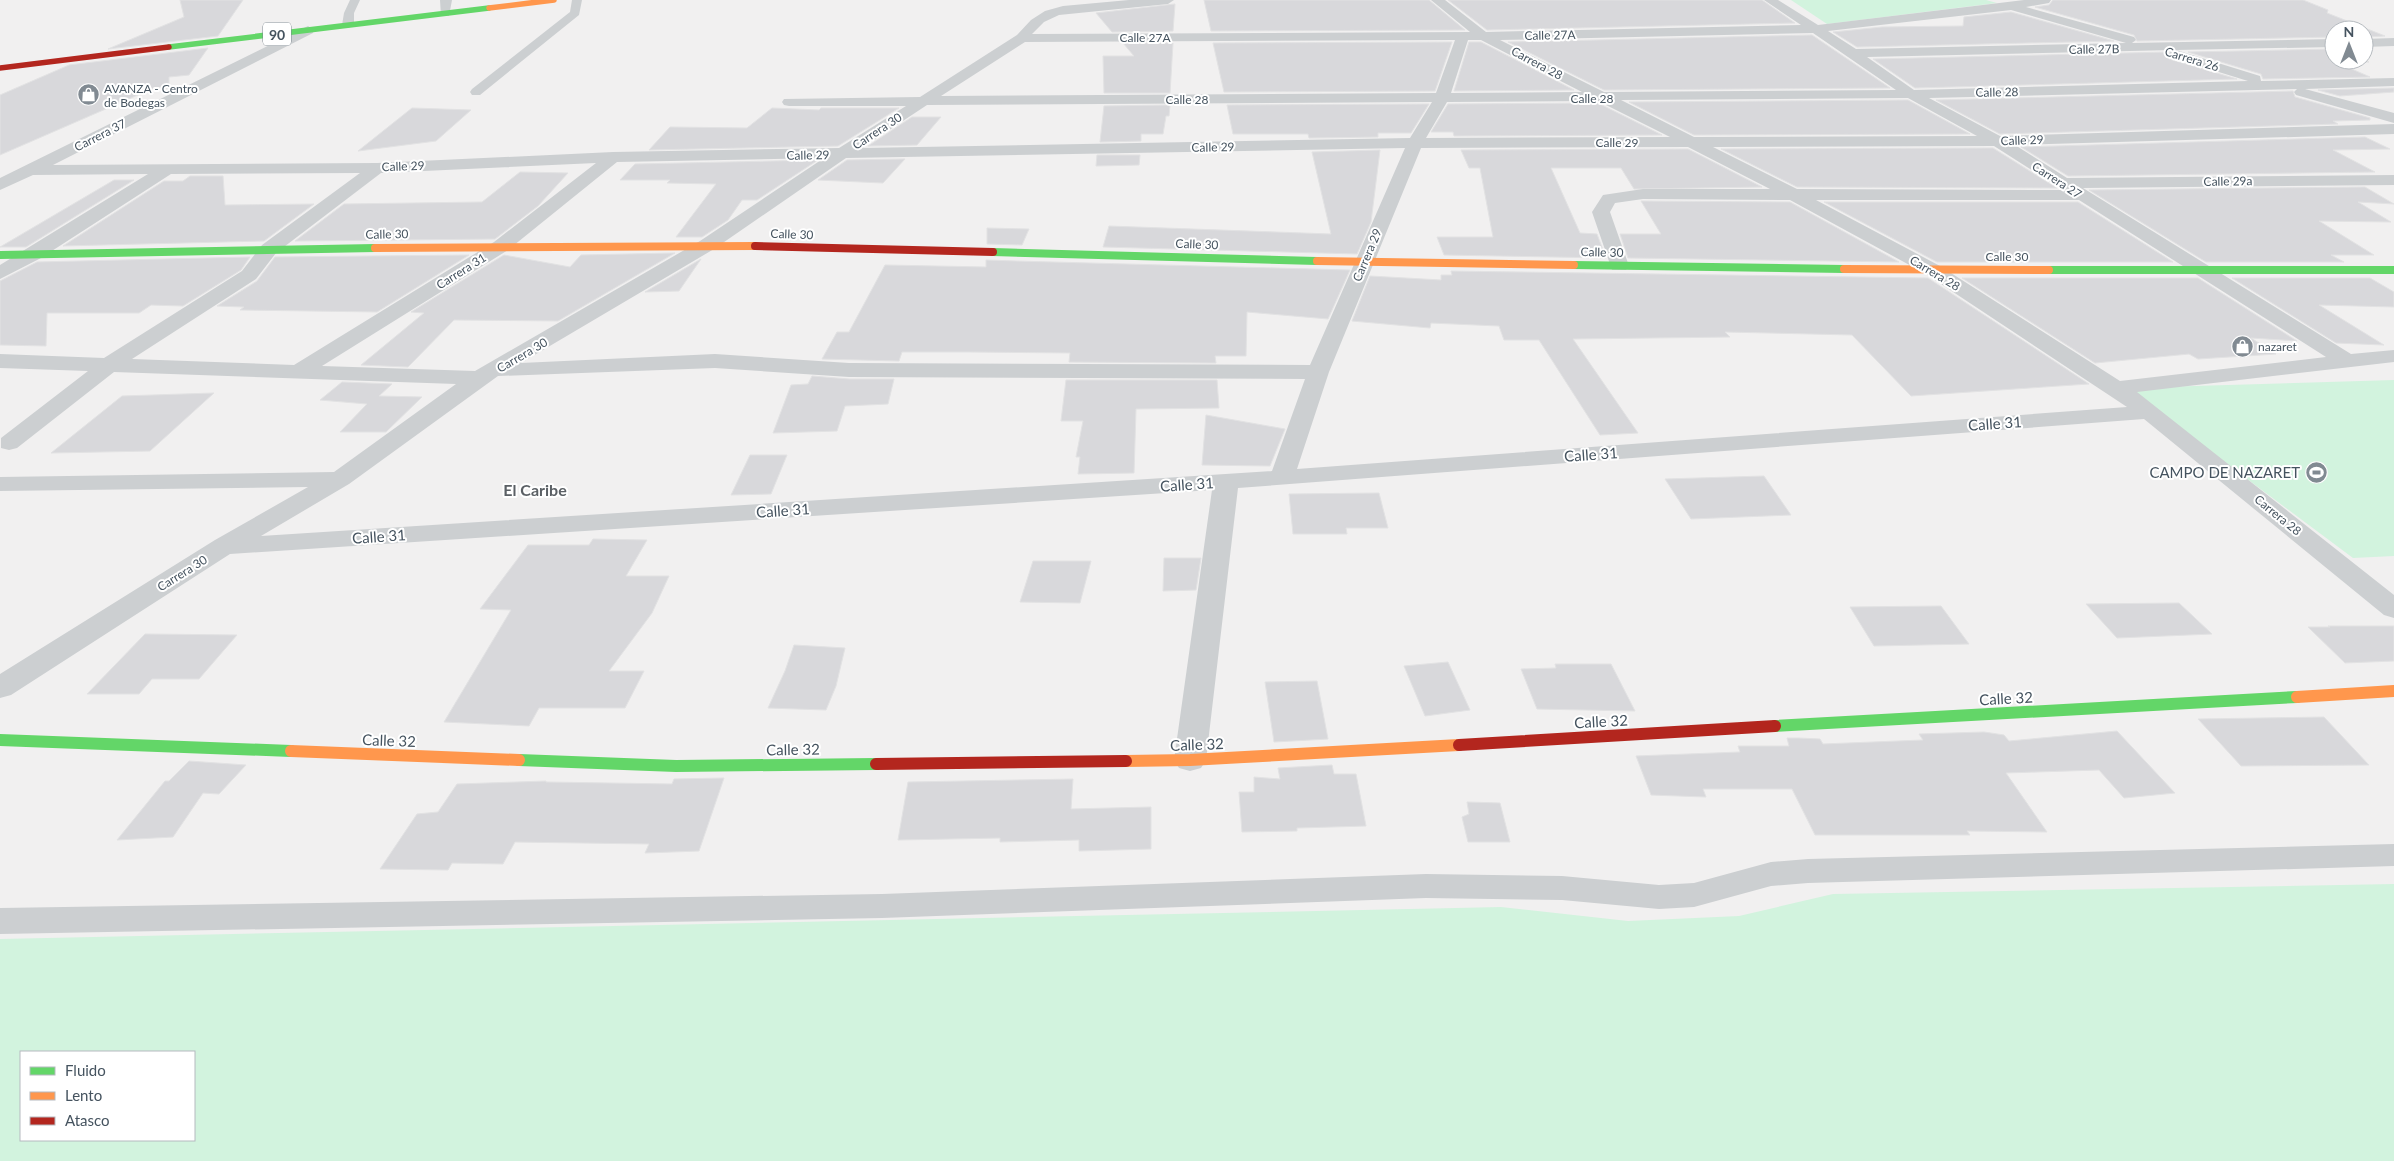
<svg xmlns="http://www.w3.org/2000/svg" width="2394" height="1161" viewBox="0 0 2394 1161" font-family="Lato,sans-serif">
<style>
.green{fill:#d2f3de;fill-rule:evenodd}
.building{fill:#d8d8db;stroke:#e2e2e3}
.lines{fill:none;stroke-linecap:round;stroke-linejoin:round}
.lane{fill:#cccfd1;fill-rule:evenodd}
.street{fill:#cccfd1;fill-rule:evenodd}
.fast-far2{stroke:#63d668;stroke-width:5.5}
.fast-far1{stroke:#63d668;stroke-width:8}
.fast{stroke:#63d668;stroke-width:12}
.slow-far2{stroke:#ff974d;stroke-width:5.5}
.slow-far1{stroke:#ff974d;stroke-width:8}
.slow{stroke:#ff974d;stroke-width:12}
.jam-far2{stroke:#b3261e;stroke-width:5.5}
.jam-far1{stroke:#b3261e;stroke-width:8}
.jam{stroke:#b3261e;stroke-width:12}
.labels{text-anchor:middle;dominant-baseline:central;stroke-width:4;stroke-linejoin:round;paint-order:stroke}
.far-street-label{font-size:12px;fill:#45535f;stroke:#fff}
.far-poi-label{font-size:12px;fill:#45535f;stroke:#fff;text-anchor:start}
.shield{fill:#fff;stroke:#7d878f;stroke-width:1}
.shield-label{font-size:14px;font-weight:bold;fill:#45535f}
.street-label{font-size:15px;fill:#45535f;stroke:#fff}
.poi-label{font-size:15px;fill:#45535f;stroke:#fff;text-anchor:end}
.neighbourhood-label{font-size:16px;font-weight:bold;fill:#5b6065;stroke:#fff}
</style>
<rect width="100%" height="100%" fill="#f1f0f0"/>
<path class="green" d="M 1791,0 L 1986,0 L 1997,3 L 1827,24 Z
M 2394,380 L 2394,556 L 2353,558 L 2125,388 Z
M 2394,884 L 2394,1161 L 0,1161 L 0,939 L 1501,907 L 1628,921 L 1739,916 L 1833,894 ZM 194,1052 L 194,1140 L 21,1140 L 21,1052 Z"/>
<path class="building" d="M 180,0 L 243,0 L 218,36 L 108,49 L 184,17 Z
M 1204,0 L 1429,0 L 1465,30 L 1211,31 Z
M 1448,0 L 1762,0 L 1795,23 L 1487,30 Z
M 2053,0 L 2303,0 L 2328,10 L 2327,13 L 2385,36 L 2364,37 L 2364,30 L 2334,30 L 2334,37 L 2137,41 L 2134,35 L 2035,7 L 2049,5 Z
M 1175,4 L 1173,31 L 1112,32 L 1096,13 Z
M 2011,12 L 2114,41 L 1857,47 L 1833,32 L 1882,27 L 1963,26 L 1964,17 Z
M 1812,35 L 1890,88 L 1604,90 L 1508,42 Z
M 1452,42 L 1435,91 L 1224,92 L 1213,43 Z
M 1469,42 L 1481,42 L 1574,90 L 1454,91 Z
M 1123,43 L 1173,43 L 1170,93 L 1104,93 L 1103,56 L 1134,56 Z
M 208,48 L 189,75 L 169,77 L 169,88 L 154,88 L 0,155 L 0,95 L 69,65 Z
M 2334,49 L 2334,60 L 2363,60 L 2369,62 L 2338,63 L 2370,77 L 2263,79 L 2261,74 L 2188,52 Z
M 2168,52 L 2166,55 L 2169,59 L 2237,79 L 1915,88 L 1873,59 Z
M 2394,88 L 2394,92 L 2340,96 L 2318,90 Z
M 2293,91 L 2295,97 L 2370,118 L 2370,120 L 2333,121 L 2338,124 L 2000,134 L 1936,100 Z
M 1908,100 L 1970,134 L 1694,135 L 1629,102 Z
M 1598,103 L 1662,135 L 1454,136 L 1453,132 L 1431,132 L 1448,104 Z
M 1429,104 L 1411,133 L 1378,133 L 1378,137 L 1309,138 L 1308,134 L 1233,134 L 1227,105 Z
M 1170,105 L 1169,116 L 1166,116 L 1163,134 L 1141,134 L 1141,141 L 1100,142 L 1104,106 Z
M 412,108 L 471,110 L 436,141 L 358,151 Z
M 772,108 L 819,110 L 821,108 L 899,108 L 838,146 L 649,150 L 670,127 L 747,128 Z
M 912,117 L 941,117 L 917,145 L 868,146 Z
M 2365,137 L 2390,149 L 2333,150 L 2375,172 L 2068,176 L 2021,147 Z
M 1993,148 L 2057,188 L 1797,187 L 1721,149 Z
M 1688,149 L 1762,187 L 1634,189 L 1621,168 L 1551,168 L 1580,233 L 1597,234 L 1606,258 L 1444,255 L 1437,237 L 1493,237 L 1480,168 L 1469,168 L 1461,150 Z
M 1380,150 L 1371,222 L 1357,254 L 1103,247 L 1109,226 L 1331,234 L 1312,152 Z
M 1097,155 L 1140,155 L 1139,165 L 1096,166 Z
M 905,159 L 883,183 L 818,180 L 847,160 Z
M 818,160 L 757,200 L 742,200 L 728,220 L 702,237 L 676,237 L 716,184 L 667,183 L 670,180 L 620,180 L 635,164 Z
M 520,172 L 568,173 L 538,206 L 495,239 L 295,241 L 344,204 L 482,202 Z
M 190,176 L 223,176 L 225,205 L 314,204 L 264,241 L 63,246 L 164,181 L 183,181 Z
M 114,180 L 134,180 L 26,247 L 0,247 Z
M 2365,187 L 2394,204 L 2358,202 L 2391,222 L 2319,221 L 2374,255 L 2331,255 L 2344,262 L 2206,262 L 2089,190 Z
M 1641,201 L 1790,202 L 1899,262 L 1628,258 L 1620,234 L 1661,234 Z
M 1824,202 L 2078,202 L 2173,262 L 1937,262 Z
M 987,228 L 1029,229 L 1022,245 L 987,244 Z
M 675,253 L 558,321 L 454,320 L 408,367 L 361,365 L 424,313 L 411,312 L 504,255 L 570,267 L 581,255 Z
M 469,255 L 377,312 L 240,310 L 244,307 L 217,306 L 257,281 L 275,257 Z
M 250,257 L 241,270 L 183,306 L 151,305 L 139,313 L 47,313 L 46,346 L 0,345 L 0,281 L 37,262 Z
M 701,259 L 679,291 L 645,292 Z
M 986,260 L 1016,261 L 1350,270 L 1328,319 L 1247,312 L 1246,356 L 1215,356 L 1216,363 L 1069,362 L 1070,353 L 968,352 L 902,352 L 899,361 L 822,359 L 837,332 L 849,332 L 885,265 L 986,267 Z
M 1451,271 L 1928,278 L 2089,384 L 1911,396 L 1852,335 L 1725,332 L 1730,337 L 1573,339 L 1638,433 L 1600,435 L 1539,340 L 1504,340 L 1499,326 L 1431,323 L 1430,328 L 1352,321 L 1370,276 L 1441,280 L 1441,275 L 1452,275 Z
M 1962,278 L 2198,278 L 2297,341 L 2251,338 L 2276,354 L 2198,359 L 2189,354 L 2095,363 Z
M 2232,278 L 2370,278 L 2394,292 L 2394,307 L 2319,305 L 2384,345 L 2336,343 Z
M 812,376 L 849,379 L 894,379 L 888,404 L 845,406 L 837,431 L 773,433 L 791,385 L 808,384 Z
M 1066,380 L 1217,380 L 1219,408 L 1136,409 L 1134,473 L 1078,474 L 1080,457 L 1076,457 L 1083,421 L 1061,421 Z
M 342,382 L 392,384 L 379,396 L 422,397 L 386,432 L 340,432 L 367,404 L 320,400 Z
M 214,393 L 150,451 L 51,453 L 122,396 Z
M 1206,415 L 1285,429 L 1270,466 L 1202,465 Z
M 750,455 L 787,455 L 771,494 L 731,495 Z
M 1764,476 L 1791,515 L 1691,519 L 1665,479 Z
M 1379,493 L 1388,528 L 1346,528 L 1347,534 L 1293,534 L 1289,494 Z
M 593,539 L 647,540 L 626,576 L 669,576 L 652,613 L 609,671 L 644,671 L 625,708 L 539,708 L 529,726 L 444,722 L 511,610 L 480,609 L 528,545 L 589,545 Z
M 1164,558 L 1201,558 L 1196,590 L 1163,591 Z
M 1033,561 L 1091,561 L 1080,603 L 1020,602 Z
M 2179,603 L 2212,634 L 2117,638 L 2086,604 Z
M 1941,606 L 1969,644 L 1874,646 L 1850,607 Z
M 2328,626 L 2394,626 L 2394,661 L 2345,663 L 2308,627 L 2330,627 Z
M 145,634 L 237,635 L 199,679 L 152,679 L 139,694 L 87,694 Z
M 794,645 L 845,648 L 836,686 L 826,710 L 768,708 L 785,671 Z
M 1448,662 L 1470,710 L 1425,716 L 1404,666 Z
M 1555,664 L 1611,664 L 1635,711 L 1537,709 L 1521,669 L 1556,668 Z
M 1317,681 L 1328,739 L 1274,742 L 1265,682 Z
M 2324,717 L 2369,765 L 2241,766 L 2198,719 Z
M 2117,731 L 2175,793 L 2124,798 L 2099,770 L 2006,773 L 2047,832 L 1967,831 L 1970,835 L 1815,835 L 1792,789 L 1703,789 L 1706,797 L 1651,795 L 1636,756 L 1740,752 L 1738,746 L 1789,746 L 1787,738 L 1798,738 L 1820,739 L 1823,744 L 1923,740 L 1919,734 L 1984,732 L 2004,735 L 2009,741 Z
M 189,761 L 246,765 L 219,794 L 203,793 L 173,837 L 117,840 L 165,781 L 169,781 Z
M 1332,765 L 1334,774 L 1356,774 L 1366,826 L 1297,828 L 1297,831 L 1242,832 L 1239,792 L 1254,792 L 1254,777 L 1280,779 L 1278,768 Z
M 724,778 L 699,851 L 645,853 L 649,844 L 515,842 L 503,864 L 452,863 L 448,870 L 380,869 L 417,814 L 438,812 L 457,784 L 546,781 L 546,782 L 672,784 L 674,779 Z
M 1073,779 L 1071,809 L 1151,807 L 1151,849 L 1079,851 L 1079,840 L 1000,842 L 1000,838 L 898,840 L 908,782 Z
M 1467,802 L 1500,803 L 1510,842 L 1468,842 L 1462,817 L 1469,814 Z"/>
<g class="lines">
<path class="lane" d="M 350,0 L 360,0 L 354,13 L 354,25 L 348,28 L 342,25 L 344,13 Z
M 572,0 L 582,0 L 579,15 L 480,95 L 472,95 L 470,92 L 472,89 L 570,12 Z
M 2394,844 L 2394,866 L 1808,883 L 1771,886 L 1694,907 L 1659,909 L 1562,900 L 1426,898 L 882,918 L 0,934 L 0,908 L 882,894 L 1426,874 L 1562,876 L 1659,885 L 1694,883 L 1771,862 L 1808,859 Z"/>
<path class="street" d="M 440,0 L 452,0 L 449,16 L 441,16 Z
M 1129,0 L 1174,0 L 1168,4 L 1059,15 L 1044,22 L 1032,34 L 1470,32 L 1431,0 L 1445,0 L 1486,32 L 1801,25 L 1764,0 L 1778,0 L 1818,25 L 2024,0 L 2051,0 L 2049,3 L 2026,7 L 2134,37 L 2136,40 L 2132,43 L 2334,39 L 2334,47 L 2176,50 L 2260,76 L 2261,81 L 2394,78 L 2394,86 L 2305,89 L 2394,113 L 2394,123 L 2296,95 L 2294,92 L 2297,89 L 1929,98 L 2000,136 L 2394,124 L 2394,134 L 2015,145 L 2067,178 L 2394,175 L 2394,185 L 2083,188 L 2351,354 L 2394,350 L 2394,362 L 2137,392 L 2394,595 L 2394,618 L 2384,615 L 2144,419 L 1238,488 L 1206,760 L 1201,768 L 1190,771 L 1179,768 L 1174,760 L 1212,490 L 230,554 L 11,695 L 0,698 L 0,674 L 215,540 L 308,487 L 0,491 L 0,477 L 334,472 L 456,384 L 114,372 L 17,448 L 9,450 L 1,448 L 1,438 L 88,371 L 0,368 L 0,354 L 104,358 L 242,271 L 262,245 L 360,173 L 171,174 L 41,258 L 0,279 L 0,265 L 148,174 L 33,175 L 0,190 L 0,178 L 308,26 L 314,30 L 313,33 L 53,165 L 377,163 L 613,152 L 839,148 L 906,106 L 789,106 L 784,105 L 782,102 L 784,99 L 920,97 L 1017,35 L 1031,20 L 1045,11 L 1063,6 ZM 2011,10 L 2126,43 L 1856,49 L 1828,31 ZM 1813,33 L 1896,90 L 1604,92 L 1500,40 ZM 1455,40 L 1436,93 L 941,96 L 1025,42 ZM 1468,40 L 1481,40 L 1582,92 L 1451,93 ZM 2173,50 L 2168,54 L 2170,57 L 2248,81 L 1914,90 L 1867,57 ZM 1908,98 L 1977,136 L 1694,137 L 1621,100 ZM 1598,101 L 1670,137 L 1426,138 L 1447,102 ZM 1432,102 L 1410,138 L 862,148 L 927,105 ZM 1994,146 L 2063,190 L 1797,189 L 1713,147 ZM 1688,147 L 1770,189 L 1643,189 L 1603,195 L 1592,212 L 1612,270 L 1626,270 L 1629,266 L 1610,212 L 1615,203 L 1643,199 L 1790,200 L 1926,274 L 2127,407 L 1297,469 L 1329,372 L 1421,148 ZM 1405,148 L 1310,365 L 849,363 L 715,354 L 521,363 L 714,249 L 846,158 ZM 824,158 L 700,241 L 475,371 L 322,366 L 508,250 L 617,162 ZM 596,163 L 494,242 L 294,365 L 132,359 L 256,279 L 276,253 L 381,173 ZM 1816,200 L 2079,200 L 2326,357 L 2120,381 L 1940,266 ZM 715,368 L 849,377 L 1305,379 L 1272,471 L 261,536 L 349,484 L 498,376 Z
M 2394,38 L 2394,46 L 2364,47 L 2364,39 Z"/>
<path class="fast-far2" d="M 169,47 L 489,8"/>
<path class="fast-far1" d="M 993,252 L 1317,261
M 0,255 L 375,248
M 1574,265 L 1844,269
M 2049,270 L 2394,270"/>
<path class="fast" d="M 1775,726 L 2297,697
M 0,740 L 291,751
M 519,760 L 676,766 L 876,764"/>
<path class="slow-far2" d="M 489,8 L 554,0"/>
<path class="slow-far1" d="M 375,248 L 755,246
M 1317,261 L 1574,265
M 1844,269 L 2049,270"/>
<path class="slow" d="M 2297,697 L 2394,691
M 291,751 L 519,760
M 1126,761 L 1190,760 L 1459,745"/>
<path class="jam-far2" d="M 0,68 L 169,47"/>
<path class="jam-far1" d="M 755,246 L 993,252"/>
<path class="jam" d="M 1459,745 L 1775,726
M 876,764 L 1126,761"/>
</g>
<defs>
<symbol id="shop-disc" viewBox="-11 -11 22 22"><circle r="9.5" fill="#818a92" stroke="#fff"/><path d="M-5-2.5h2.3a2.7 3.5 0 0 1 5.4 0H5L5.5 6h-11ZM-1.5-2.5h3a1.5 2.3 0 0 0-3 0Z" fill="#fff"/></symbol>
<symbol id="stadium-disc" viewBox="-11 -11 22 22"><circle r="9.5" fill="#818a92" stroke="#fff"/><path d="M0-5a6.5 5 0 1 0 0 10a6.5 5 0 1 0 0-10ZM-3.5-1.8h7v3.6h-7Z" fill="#fff"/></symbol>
</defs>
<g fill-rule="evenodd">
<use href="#shop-disc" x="76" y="82" width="25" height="25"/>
<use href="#shop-disc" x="2230" y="334" width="25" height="25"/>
<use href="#stadium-disc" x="2304" y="460" width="25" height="25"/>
</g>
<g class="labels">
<g class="far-street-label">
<text transform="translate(1550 35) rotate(-1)">Calle 27A</text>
<text x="1145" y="37">Calle 27A</text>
<text transform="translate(2094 49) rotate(-1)">Calle 27B</text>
<text transform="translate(2192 59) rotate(17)">Carrera 26</text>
<text transform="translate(1537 63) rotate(28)">Carrera 28</text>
<text transform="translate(1997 92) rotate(-1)">Calle 28</text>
<text x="1592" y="98">Calle 28</text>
<text x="1187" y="99">Calle 28</text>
<text transform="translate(877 131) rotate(-33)">Carrera 30</text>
<text transform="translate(100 135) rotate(-27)">Carrera 37</text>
<text transform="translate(2022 140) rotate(-2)">Calle 29</text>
<text x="1617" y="142">Calle 29</text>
<text transform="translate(1213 147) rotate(-1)">Calle 29</text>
<text transform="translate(808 155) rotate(-1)">Calle 29</text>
<text transform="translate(403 166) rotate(-2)">Calle 29</text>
<text transform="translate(2057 180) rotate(33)">Carrera 27</text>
<text transform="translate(2228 181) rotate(-1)">Calle 29a</text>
<text transform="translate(387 234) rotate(-1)">Calle 30</text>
<text transform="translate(792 234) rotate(2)">Calle 30</text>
<text transform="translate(1197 244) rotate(2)">Calle 30</text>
<text transform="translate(1602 252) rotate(1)">Calle 30</text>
<text transform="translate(1367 255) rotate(-67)">Carrera 29</text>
<text x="2007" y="256">Calle 30</text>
<text transform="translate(461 271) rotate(-32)">Carrera 31</text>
<text transform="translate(1935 273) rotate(31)">Carrera 28</text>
<text transform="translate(522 355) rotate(-30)">Carrera 30</text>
<text transform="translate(2278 515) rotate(39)">Carrera 28</text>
<text transform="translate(182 573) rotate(-32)">Carrera 30</text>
</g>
<g class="far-poi-label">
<text x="104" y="88">AVANZA - Centro<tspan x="104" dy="14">de Bodegas</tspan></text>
<text x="2258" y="346">nazaret</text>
</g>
<rect class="shield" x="263" y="22.5" width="28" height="23" rx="4"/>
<g class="shield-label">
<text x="277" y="34">90</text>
</g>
<g class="street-label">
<text transform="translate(1995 423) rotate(-4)">Calle 31</text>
<text transform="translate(1591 454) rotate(-4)">Calle 31</text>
<text transform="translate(1187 484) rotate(-4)">Calle 31</text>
<text transform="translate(783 510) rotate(-4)">Calle 31</text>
<text transform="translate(379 536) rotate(-4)">Calle 31</text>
<text transform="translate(2006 698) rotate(-3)">Calle 32</text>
<text transform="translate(1601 721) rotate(-3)">Calle 32</text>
<text transform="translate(389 740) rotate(2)">Calle 32</text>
<text transform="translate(1197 744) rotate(-2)">Calle 32</text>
<text transform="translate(793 749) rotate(-1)">Calle 32</text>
</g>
<g class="poi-label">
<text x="2300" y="472">CAMPO DE NAZARET</text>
</g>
<g class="neighbourhood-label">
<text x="535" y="489">El Caribe</text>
</g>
</g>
<rect x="20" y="1051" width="175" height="90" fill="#ffffff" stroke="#b5babf"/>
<rect x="30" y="1067" width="25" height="8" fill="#63d668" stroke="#b5babf"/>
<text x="65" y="1076" font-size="15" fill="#45535f">Fluido</text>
<rect x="30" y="1092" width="25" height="8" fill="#ff974d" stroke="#b5babf"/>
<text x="65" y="1101" font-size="15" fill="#45535f">Lento</text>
<rect x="30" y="1117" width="25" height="8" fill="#b3261e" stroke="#b5babf"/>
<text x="65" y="1126" font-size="15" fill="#45535f">Atasco</text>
<g transform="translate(2349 45)"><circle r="24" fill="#ffffff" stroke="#b5babf"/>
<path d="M0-4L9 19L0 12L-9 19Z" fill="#818a92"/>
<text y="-8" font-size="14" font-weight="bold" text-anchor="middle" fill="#45535f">N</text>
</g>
</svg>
